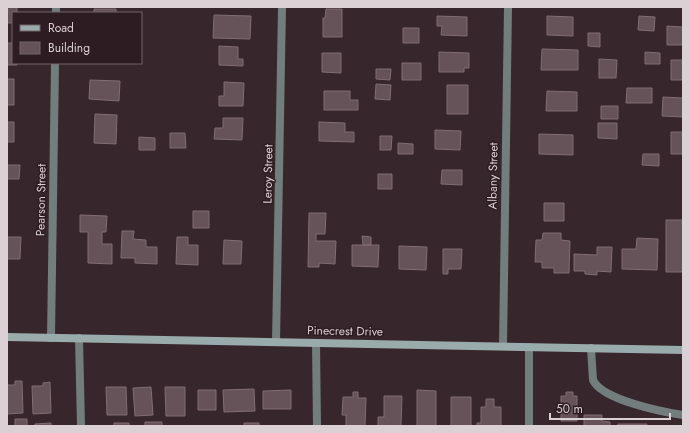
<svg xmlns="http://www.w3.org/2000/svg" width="690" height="433" viewBox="0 0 690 433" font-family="Jost,sans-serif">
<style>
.building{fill:#665359;stroke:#816d73}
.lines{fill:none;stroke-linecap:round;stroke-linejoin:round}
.lane{stroke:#727d7e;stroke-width:8}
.street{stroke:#727d7e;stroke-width:8}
.secondary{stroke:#9aabac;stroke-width:8}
.labels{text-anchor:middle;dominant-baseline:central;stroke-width:3;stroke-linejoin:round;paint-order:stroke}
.street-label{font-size:12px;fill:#dbd0d3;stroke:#2d1d23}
</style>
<rect width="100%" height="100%" fill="#37262c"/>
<path class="building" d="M 7,7 L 17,7 L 17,13 L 13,13 L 13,23 L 7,23 Z
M 94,9 L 116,9 L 116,13 L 94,13 Z
M 326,9 L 342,9 L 342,37 L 323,37 L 323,18 L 325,18 Z
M 214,15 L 251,16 L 250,39 L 213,38 Z
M 437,16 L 467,17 L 467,36 L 441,35 L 442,26 L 437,26 Z
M 547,16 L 573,17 L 573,36 L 547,35 Z
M 639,16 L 655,17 L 654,31 L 638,30 Z
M 667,26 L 683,27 L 683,45 L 667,45 Z
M 403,28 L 419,28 L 419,43 L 403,43 Z
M 588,33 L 600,33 L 600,47 L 588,46 Z
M 7,43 L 13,43 L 13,63 L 17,63 L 17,65 L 7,65 Z
M 219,46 L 238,47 L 238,59 L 243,59 L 243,66 L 219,65 Z
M 542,49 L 578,50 L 578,70 L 541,70 Z
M 439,52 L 469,53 L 469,68 L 464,68 L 464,72 L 439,72 Z
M 645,52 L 660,53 L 660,64 L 645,64 Z
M 322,53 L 341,53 L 341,73 L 322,72 Z
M 599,59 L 617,60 L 616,78 L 599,78 Z
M 671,60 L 683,60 L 683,80 L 671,80 Z
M 402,63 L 421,63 L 421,80 L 402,80 Z
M 376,69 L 391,69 L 390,80 L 376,79 Z
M 7,79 L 14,79 L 14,105 L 7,105 Z
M 90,80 L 120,81 L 119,101 L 89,99 Z
M 224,82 L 244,83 L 243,106 L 219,106 L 219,96 L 224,96 Z
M 376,84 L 391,85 L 390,100 L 375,99 Z
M 447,85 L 468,85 L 468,114 L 447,114 Z
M 627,88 L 652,88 L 652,103 L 626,103 Z
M 324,91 L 350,91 L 350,100 L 358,100 L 358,110 L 324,110 Z
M 547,91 L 577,92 L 577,111 L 546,111 Z
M 663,97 L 683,98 L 683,117 L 662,116 Z
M 601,106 L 618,106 L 618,119 L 601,119 Z
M 95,114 L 117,115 L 116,144 L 94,143 Z
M 223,118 L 243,118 L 242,140 L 214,139 L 215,128 L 223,128 Z
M 7,122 L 14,122 L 14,142 L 7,142 Z
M 319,122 L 345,123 L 345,132 L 354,132 L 354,142 L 319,141 Z
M 598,123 L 617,123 L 617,139 L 598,138 Z
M 435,130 L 461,131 L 460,150 L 435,149 Z
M 671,132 L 683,132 L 683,154 L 671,154 Z
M 170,133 L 185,133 L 186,148 L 170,148 Z
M 539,134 L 573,135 L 573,155 L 539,154 Z
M 380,136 L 392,136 L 391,150 L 380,150 Z
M 139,137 L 155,138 L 155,150 L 139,150 Z
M 398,143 L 413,144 L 413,154 L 398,154 Z
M 643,154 L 659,154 L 659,166 L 642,165 Z
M 7,165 L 20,165 L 19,179 L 7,179 Z
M 442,170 L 462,170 L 462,185 L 441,184 Z
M 378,174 L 392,174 L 392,189 L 378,189 Z
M 544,203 L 564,203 L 564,221 L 544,221 Z
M 193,211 L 209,211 L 209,228 L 193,228 Z
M 309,213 L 326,213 L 325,234 L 316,234 L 316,241 L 336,241 L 335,264 L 319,263 L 319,267 L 308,267 Z
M 80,215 L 107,216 L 106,232 L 102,232 L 102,244 L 112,244 L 112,264 L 88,263 L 88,232 L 80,232 Z
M 666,220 L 683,220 L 683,272 L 666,272 Z
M 122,231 L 134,231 L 133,239 L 146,240 L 146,247 L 157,247 L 157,264 L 135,263 L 135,258 L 121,258 Z
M 543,233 L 561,233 L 561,240 L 570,241 L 569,273 L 554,273 L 554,268 L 542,268 L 542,262 L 535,262 L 536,240 L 542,240 Z
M 362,236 L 371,237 L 371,245 L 363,245 Z
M 7,237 L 21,237 L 20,259 L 7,259 Z
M 177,237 L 188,237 L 188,245 L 198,245 L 198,265 L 176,264 Z
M 637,238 L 658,239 L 657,270 L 622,269 L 622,249 L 636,249 Z
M 224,240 L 242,241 L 241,264 L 223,264 Z
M 352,245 L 379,245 L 378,267 L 352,266 Z
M 399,246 L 427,247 L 426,270 L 399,269 Z
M 597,247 L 612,247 L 611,272 L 597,271 L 597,275 L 585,274 L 585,271 L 574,271 L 574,254 L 597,255 Z
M 443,249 L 462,249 L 461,269 L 448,269 L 448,274 L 443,274 Z
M 15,381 L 22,381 L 23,413 L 7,414 L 7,385 L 15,385 Z
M 50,382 L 51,413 L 33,414 L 32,386 L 43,386 L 43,383 Z
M 106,387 L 126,387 L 127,415 L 107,415 Z
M 151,387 L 153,415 L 135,416 L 133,388 Z
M 165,387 L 185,387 L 185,416 L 166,416 Z
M 254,389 L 255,411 L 224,412 L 223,390 Z
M 198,390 L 216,390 L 216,410 L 198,410 Z
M 291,390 L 291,409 L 263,409 L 263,391 Z
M 417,390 L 436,391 L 436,426 L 417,426 Z
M 353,392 L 358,392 L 358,398 L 366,398 L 365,426 L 346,426 L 346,415 L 342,415 L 343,397 L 353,397 Z
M 566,392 L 573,392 L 573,396 L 577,396 L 577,421 L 561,421 L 561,396 L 566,396 Z
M 384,396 L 402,396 L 401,426 L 378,426 L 378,417 L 384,417 Z
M 451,397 L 471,397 L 471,426 L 451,426 Z
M 486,399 L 494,399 L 494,407 L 501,407 L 501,426 L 477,426 L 477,423 L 481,423 L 481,407 L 486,407 Z
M 584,415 L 602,415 L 602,421 L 610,422 L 610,426 L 584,426 Z
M 15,419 L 27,419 L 27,426 L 15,426 Z
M 145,422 L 162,422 L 162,426 L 145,426 Z
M 51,423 L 51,426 L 35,426 L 35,424 Z
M 114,423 L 129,423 L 129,426 L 114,426 Z
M 244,423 L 259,423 L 259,426 L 244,426 Z
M 618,424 L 647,424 L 647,426 L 618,426 Z"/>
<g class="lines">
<path class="lane" d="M 591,348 L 593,380 C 602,400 663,412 683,415"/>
<path class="street" d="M 56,13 L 56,7
M 51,338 L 55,63
M 79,338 L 81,426
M 276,342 L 282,7
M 316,343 L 317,426
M 503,346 L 508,7
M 529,426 L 529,347"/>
<path class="secondary" d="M 7,337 L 683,350"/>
</g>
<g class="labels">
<g class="street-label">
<text transform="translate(268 174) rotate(-89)">Leroy Street</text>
<text transform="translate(493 176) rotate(-89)">Albany Street</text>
<text transform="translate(41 200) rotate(-89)">Pearson Street</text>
<text transform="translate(345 331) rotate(1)">Pinecrest Drive</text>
</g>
</g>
<rect width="690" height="433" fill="none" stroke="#dbd0d3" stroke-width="16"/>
<rect x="12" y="12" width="130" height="52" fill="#2d1d23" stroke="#736569"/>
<rect x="20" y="25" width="20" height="6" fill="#9aabac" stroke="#736569"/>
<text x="48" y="32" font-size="12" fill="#dbd0d3">Road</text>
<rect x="20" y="42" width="20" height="12" fill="#665359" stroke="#736569"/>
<text x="48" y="52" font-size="12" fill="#dbd0d3">Building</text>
<path d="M550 413v6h120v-6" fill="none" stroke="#dbd0d3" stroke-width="2"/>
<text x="556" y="413" font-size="12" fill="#dbd0d3" stroke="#2d1d23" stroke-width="3" paint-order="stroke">50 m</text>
</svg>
